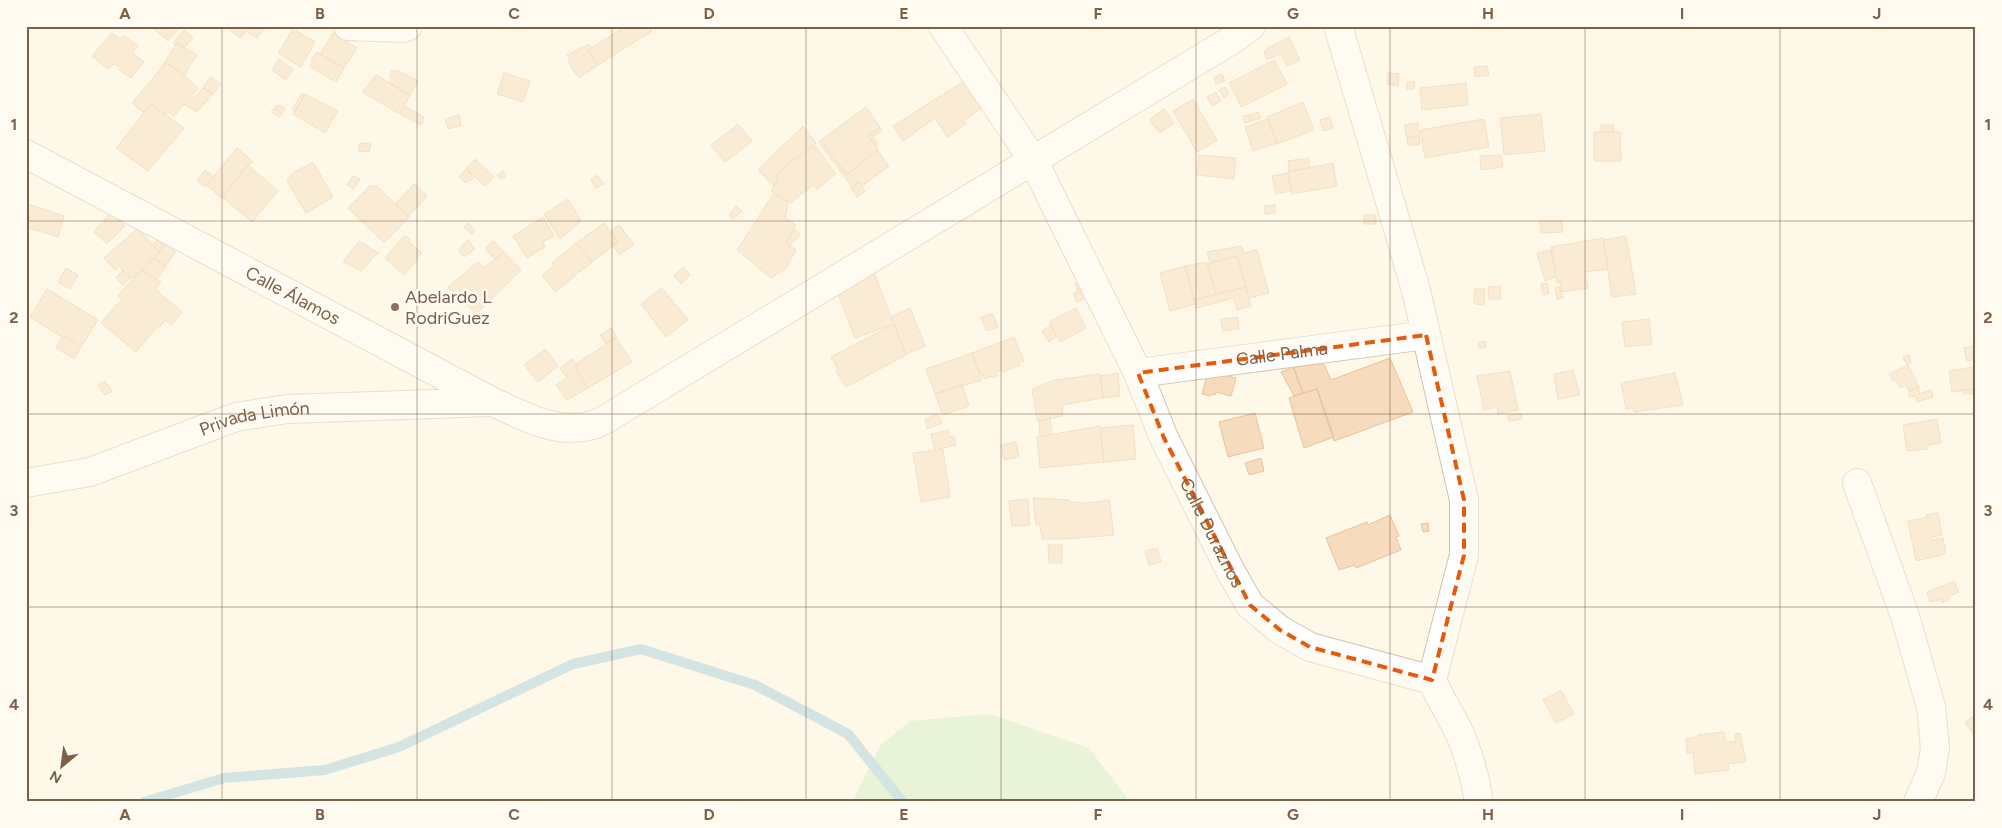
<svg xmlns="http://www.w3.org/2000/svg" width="2002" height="828" viewBox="0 0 2002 828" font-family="Figtree,sans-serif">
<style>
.green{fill:#d0eec4}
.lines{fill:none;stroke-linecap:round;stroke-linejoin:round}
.stream{stroke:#9fccde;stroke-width:10}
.building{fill:#f7dbbd;stroke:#ebc39b}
.street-casing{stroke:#d3c1ac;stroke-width:30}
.street{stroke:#fff;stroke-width:28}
.marked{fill:none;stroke:#e8590c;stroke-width:4;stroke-dasharray:10 6;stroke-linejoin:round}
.grid{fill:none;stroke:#7c6148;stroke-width:1;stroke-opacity:0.55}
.education-dot{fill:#8d6e63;stroke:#fffbf0;stroke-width:2}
.labels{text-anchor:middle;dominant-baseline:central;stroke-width:5;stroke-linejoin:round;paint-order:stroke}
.street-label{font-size:18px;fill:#7c6148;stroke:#fffbf0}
.education-label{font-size:18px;fill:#785e54;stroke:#fffbf0;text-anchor:start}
.neatline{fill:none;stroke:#7c6148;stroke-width:2}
.grid-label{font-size:16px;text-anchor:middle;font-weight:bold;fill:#7c6148}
</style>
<rect width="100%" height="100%" fill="#fef8e8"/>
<path class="green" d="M 989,714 L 1089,748 L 1130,802 L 852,802 L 880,746 L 910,721 Z"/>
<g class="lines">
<path class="stream" d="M 144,802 L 224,778 L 325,770 L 399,747 L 573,664 L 641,649 L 755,685 L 848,734 L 903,802"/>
</g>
<path class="building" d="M 156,26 L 181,26 L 168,41 L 154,29 Z
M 224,26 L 267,26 L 257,38 L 246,31 L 241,38 Z
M 626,26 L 649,26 L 652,31 L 598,65 L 588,50 Z
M 293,29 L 315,42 L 301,67 L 278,53 Z
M 184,30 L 193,38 L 185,47 L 177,43 L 175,45 L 173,43 Z
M 112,33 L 120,39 L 123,35 L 138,46 L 132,53 L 144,62 L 131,78 L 119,70 L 121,68 L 115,64 L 108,69 L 92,56 Z
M 333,33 L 357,48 L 344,68 L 320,54 Z
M 1289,37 L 1300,60 L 1287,66 L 1281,54 L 1267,59 L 1264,52 L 1268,50 L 1267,48 Z
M 177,43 L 197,55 L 184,75 L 165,62 Z
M 589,44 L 591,49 L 588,50 L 598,65 L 579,78 L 568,62 L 570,60 L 567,55 Z
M 317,52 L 344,68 L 336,82 L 310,67 L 313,61 L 311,60 Z
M 279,59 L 293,69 L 286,80 L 272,70 Z
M 1274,60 L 1287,84 L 1241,107 L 1229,83 Z
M 165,62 L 184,75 L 198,88 L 191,96 L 194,98 L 203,88 L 213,94 L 197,112 L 184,104 L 174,116 L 168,112 L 165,114 L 151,104 L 144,113 L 132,103 L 154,77 Z
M 1487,66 L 1489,75 L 1475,77 L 1474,67 Z
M 392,70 L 396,72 L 397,70 L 418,81 L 410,95 L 389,83 L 392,77 L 389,76 Z
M 504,73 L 530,81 L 523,102 L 497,94 Z
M 1388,73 L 1399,74 L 1398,86 L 1387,84 Z
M 1222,74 L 1225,81 L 1216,84 L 1214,77 Z
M 376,75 L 410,95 L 400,114 L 362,92 Z
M 210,77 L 221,84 L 213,94 L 203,88 Z
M 969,78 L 986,105 L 964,120 L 966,124 L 947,137 L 935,118 L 903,141 L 893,126 Z
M 1407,82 L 1415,82 L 1414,89 L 1407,89 Z
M 1466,83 L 1468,105 L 1422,110 L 1420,88 Z
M 1225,87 L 1229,94 L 1224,98 L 1219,90 Z
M 1216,92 L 1221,101 L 1212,106 L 1207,97 Z
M 302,93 L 305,95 L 295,112 L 292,110 Z
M 305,94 L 338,111 L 325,133 L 293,114 Z
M 1193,99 L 1217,140 L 1197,152 L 1173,111 Z
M 1303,102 L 1314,130 L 1277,144 L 1267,117 Z
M 151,104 L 184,128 L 148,171 L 116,148 Z
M 277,105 L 285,108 L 280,117 L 271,112 Z
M 404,106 L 424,117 L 421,125 L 400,114 Z
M 866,107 L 880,127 L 868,136 L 878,149 L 847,175 L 821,140 Z
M 1164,109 L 1174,123 L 1160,133 L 1149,120 Z
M 1258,112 L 1261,118 L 1251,121 L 1249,115 Z
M 1541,114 L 1545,151 L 1504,155 L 1500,118 Z
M 459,115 L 461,126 L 448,129 L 445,119 Z
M 1249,115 L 1251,121 L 1245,123 L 1243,116 Z
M 1330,117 L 1333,128 L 1323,131 L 1320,120 Z
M 1268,119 L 1277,143 L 1253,151 L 1245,127 Z
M 1484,119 L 1489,147 L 1425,158 L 1420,130 Z
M 1418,123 L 1419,136 L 1407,138 L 1404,125 Z
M 738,124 L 752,141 L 725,162 L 711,145 Z
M 1601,125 L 1614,125 L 1614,132 L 1601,132 Z
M 803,126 L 816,143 L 794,160 L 794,159 L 777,175 L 778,180 L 774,186 L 758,170 Z
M 880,127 L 882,131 L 873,136 L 878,144 L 876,145 L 868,136 Z
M 1594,132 L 1620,132 L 1621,161 L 1594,161 Z
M 1419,136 L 1420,144 L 1408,146 L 1407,138 Z
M 821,140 L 847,175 L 877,150 L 889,166 L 862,186 L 859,182 L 852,187 L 819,142 Z
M 360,143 L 371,144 L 369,152 L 358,151 Z
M 814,145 L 836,174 L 817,189 L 813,185 L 790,203 L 771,191 L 778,180 L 777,175 L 794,159 L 794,160 Z
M 237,148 L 253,162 L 248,165 L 221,198 L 207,185 Z
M 1199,155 L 1236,158 L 1234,179 L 1197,175 Z
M 1501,155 L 1503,167 L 1481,170 L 1480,156 Z
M 1308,158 L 1310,168 L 1289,171 L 1288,161 Z
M 475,159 L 494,177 L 485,186 L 466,169 Z
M 313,162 L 333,197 L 306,213 L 287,181 L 293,173 Z
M 1333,163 L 1337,186 L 1292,194 L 1288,172 Z
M 248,165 L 278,191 L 252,222 L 222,197 Z
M 466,169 L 475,177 L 466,183 L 459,177 Z
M 205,170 L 214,177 L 205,187 L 197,181 Z
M 503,171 L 506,176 L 501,179 L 497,175 Z
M 1288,173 L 1291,191 L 1276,194 L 1272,176 Z
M 597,175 L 604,184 L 596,188 L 591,180 Z
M 353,176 L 360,179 L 354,189 L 347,185 Z
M 859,182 L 865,191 L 857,197 L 851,188 Z
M 414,184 L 427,196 L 408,217 L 395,204 Z
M 370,186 L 377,186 L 409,217 L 384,243 L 348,208 Z
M 774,193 L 788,202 L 785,218 L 796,225 L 786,243 L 796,250 L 786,268 L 771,278 L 737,250 Z
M 568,199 L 581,221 L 560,239 L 544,214 Z
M 28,204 L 64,216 L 58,237 L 26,227 Z
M 1275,205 L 1275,213 L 1265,214 L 1264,206 Z
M 736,206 L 742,211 L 734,219 L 729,215 Z
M 111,212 L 125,226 L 107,244 L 94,232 Z
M 1364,215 L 1376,215 L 1376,224 L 1364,224 Z
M 543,217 L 554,236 L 543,242 L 545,247 L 527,258 L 513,236 Z
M 1540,221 L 1562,221 L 1563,232 L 1541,233 Z
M 468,223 L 475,230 L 472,234 L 464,227 Z
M 604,223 L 618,242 L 592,262 L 576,243 Z
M 619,225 L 634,244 L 620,255 L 612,245 L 618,242 L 610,232 Z
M 138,228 L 159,252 L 131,279 L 119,266 L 115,270 L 104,258 Z
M 794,229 L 800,234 L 790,246 L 786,243 Z
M 406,236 L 411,240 L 409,242 L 422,253 L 404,275 L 385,258 L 402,238 Z
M 1626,236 L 1636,294 L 1612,297 L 1603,240 Z
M 1603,238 L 1608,269 L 1585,272 L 1588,288 L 1561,292 L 1560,282 L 1557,283 L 1551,247 Z
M 157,240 L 163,245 L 159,252 L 153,245 Z
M 167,240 L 179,246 L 166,266 L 155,259 Z
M 468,240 L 475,249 L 464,257 L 458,250 Z
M 359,241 L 378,253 L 361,271 L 343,262 Z
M 493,241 L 504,252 L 495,260 L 485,248 Z
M 576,243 L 592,262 L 555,292 L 542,275 L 554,266 L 552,263 Z
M 1242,246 L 1244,253 L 1257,250 L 1269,293 L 1249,298 L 1237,256 L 1210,263 L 1207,252 Z
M 1551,250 L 1556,277 L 1545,281 L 1537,253 Z
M 504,252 L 521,270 L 476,314 L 448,287 L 478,262 L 484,268 Z
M 157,256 L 155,259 L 166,266 L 157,280 L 141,270 Z
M 1237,256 L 1246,287 L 1216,294 L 1207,264 Z
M 1207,262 L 1216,294 L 1194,300 L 1185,266 Z
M 1185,266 L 1195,304 L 1170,311 L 1160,273 Z
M 683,267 L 690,275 L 681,284 L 674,276 Z
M 66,268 L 78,275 L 70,289 L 58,282 Z
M 123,270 L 130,278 L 123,285 L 116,278 Z
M 141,270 L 161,282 L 155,289 L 182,312 L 171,325 L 165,320 L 160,327 L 158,326 L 136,352 L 101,323 L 122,299 L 118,296 Z
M 873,270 L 894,324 L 855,338 L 836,289 Z
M 1082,281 L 1088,297 L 1077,302 L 1073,294 L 1078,292 L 1075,284 Z
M 1547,283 L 1549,293 L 1543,295 L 1541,284 Z
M 1500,286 L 1501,299 L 1489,299 L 1488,287 Z
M 1246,287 L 1251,306 L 1237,310 L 1234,298 L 1196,308 L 1194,300 Z
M 1560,287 L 1563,298 L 1557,299 L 1555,288 Z
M 662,288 L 688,320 L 666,337 L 641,304 Z
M 47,289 L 98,320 L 81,347 L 65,336 L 64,338 L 62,337 L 30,317 Z
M 1475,289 L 1485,289 L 1484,305 L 1474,304 Z
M 910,308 L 925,346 L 906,354 L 891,317 Z
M 1076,308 L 1086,328 L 1060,342 L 1049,322 Z
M 993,314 L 998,327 L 986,331 L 981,317 Z
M 1238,317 L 1239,329 L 1223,331 L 1221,319 Z
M 1649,319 L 1652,344 L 1625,347 L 1622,322 Z
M 894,324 L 906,355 L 846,387 L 836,371 L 838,370 L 831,357 Z
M 1051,325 L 1057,336 L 1049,342 L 1042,331 Z
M 611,328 L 617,337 L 606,344 L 600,335 Z
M 65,336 L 81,347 L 74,359 L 56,348 L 62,337 L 64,338 Z
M 1014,337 L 1024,361 L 1018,363 L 1020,365 L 1003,372 L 1002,370 L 996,372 L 997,376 L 992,378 L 990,376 L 985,379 L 978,369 L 972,353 Z
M 616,338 L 632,362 L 588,388 L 575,368 L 577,366 L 576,364 Z
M 1485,341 L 1486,347 L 1479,348 L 1478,342 Z
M 1974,346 L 1976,359 L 1967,361 L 1964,348 Z
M 545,349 L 558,366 L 538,382 L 524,365 Z
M 972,353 L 982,380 L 935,394 L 926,369 Z
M 1320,355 L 1331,380 L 1390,358 L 1413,412 L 1334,441 L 1317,389 L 1303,393 L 1293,365 Z
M 1909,355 L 1911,363 L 1907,365 L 1903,357 Z
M 572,359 L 577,366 L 575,368 L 588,388 L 567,400 L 556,385 L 567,378 L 560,368 Z
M 1908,365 L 1919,387 L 1909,391 L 1906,385 L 1900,388 L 1896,380 L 1893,381 L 1889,374 Z
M 1293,367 L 1303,393 L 1294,396 L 1281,372 Z
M 1976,367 L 1976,388 L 1952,392 L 1949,371 Z
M 1573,370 L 1580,395 L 1558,399 L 1554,374 Z
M 1208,371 L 1236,378 L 1231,396 L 1216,392 L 1215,395 L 1211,394 L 1210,396 L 1202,394 Z
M 1510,371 L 1518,410 L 1498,414 L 1497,407 L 1484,410 L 1477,376 Z
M 1118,373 L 1120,396 L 1103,398 L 1100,376 Z
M 1675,373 L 1683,405 L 1634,412 L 1633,408 L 1626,409 L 1621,383 Z
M 1100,374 L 1103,398 L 1062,405 L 1063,416 L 1037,421 L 1032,389 L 1055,380 Z
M 105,381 L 112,391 L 105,395 L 98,385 Z
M 962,384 L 969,406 L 943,415 L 935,394 Z
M 1919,387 L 1919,394 L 1931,390 L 1933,397 L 1917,402 L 1916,396 L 1909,397 L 1909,391 Z
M 1317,389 L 1334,437 L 1304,448 L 1289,398 Z
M 1972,389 L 1973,394 L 1964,394 L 1963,390 Z
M 1255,413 L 1264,448 L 1228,457 L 1219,422 Z
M 937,414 L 942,423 L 927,429 L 925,420 Z
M 1522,414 L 1522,419 L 1509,421 L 1508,415 Z
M 1050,418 L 1052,435 L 1040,436 L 1039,421 Z
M 1937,419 L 1941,443 L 1928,445 L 1928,449 L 1907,451 L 1903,425 Z
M 1133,425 L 1136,459 L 1104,462 L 1100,428 Z
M 1100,426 L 1104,462 L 1040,468 L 1037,437 Z
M 948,430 L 949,437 L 954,436 L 956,445 L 935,450 L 931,434 Z
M 1016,442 L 1019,457 L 1004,460 L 1001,445 Z
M 943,449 L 950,497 L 921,502 L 913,453 Z
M 1261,458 L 1264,471 L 1249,475 L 1245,463 Z
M 1033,498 L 1070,500 L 1070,502 L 1088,503 L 1109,500 L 1114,535 L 1066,539 L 1042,539 L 1040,525 L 1036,525 Z
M 1028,499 L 1030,525 L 1012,526 L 1009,501 Z
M 1938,513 L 1942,535 L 1932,537 L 1932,540 L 1943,538 L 1946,554 L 1916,561 L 1908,521 L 1927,517 L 1926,515 Z
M 1390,515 L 1399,536 L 1396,537 L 1401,550 L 1356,568 L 1355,565 L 1339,570 L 1326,538 L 1367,522 L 1368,525 Z
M 1428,523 L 1429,531 L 1423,532 L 1421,524 Z
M 1048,545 L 1062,545 L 1062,563 L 1049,563 Z
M 1157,548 L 1161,562 L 1149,565 L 1145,551 Z
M 1954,581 L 1959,592 L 1949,596 L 1949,599 L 1942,603 L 1941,599 L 1930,602 L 1927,592 Z
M 1561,690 L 1574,714 L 1556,723 L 1543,700 Z
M 1976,714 L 1976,737 L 1965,722 Z
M 1724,732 L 1725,742 L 1736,741 L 1734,734 L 1740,733 L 1746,762 L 1728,764 L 1729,770 L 1695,774 L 1693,753 L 1687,753 L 1686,739 L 1698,737 L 1698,735 Z"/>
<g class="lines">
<defs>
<g id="street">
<path d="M 348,26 L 403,28 L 408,26"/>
<path id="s1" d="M 943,26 L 1033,160 L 1138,373 L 1164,438 L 1231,572 L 1250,605 L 1280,630 L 1310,647 L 1432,680 C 1441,702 1456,722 1464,744 C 1471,763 1476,782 1479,802"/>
<path d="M 1338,26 L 1416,290 L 1464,500 L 1464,555 L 1432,680"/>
<path id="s2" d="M 26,154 L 493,402 C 526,417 556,435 593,425 C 604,422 615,413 624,408 L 1230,41 L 1251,26"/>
<path id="s3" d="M 1138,373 L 1426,335"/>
<path id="s4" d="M 26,483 L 90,472 L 236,417 L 287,409 L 491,402"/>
<path d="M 1857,483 L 1905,616 L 1931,707 L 1935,748 L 1931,773 L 1918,802"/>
</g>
</defs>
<use href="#street" class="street-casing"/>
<use href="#street" class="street"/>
</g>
<path d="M0 0H2002V828H0ZM 1426,335 L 1464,500 L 1464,555 L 1432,680 L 1310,647 L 1280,630 L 1250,605 L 1164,438 L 1138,373 Z" fill="#fef8e8" fill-opacity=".55" fill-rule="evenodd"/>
<path class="marked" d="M 1426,335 L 1464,500 L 1464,555 L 1432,680 L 1310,647 L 1280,630 L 1250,605 L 1164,438 L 1138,373 Z"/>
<path class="grid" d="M 222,26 L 222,802M 417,26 L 417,802M 612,26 L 612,802M 806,26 L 806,802M 1001,26 L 1001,802M 1196,26 L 1196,802M 1390,26 L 1390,802M 1585,26 L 1585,802M 1780,26 L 1780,802M 26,221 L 1976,221M 26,414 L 1976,414M 26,607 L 1976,607"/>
<circle class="education-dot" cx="395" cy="307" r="5"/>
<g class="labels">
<g class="street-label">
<text stroke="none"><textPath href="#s2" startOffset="302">Calle Álamos</textPath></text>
<text stroke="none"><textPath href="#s3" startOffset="145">Calle Palma</textPath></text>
<text stroke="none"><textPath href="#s4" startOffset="239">Privada Limón</textPath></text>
<text stroke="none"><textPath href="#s1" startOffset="575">Calle Duraznos</textPath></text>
</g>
<g class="education-label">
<text x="405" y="297">Abelardo L<tspan x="405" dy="21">RodriGuez</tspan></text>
</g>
</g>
<rect width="2002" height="828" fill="none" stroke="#fffbf0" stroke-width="55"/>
<g transform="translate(62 766) rotate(209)" stroke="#fffbf0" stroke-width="4" paint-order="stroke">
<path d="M0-4L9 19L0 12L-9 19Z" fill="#7c6148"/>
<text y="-8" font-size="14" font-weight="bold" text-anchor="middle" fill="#7c6148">N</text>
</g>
<rect x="28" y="28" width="1946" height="772" class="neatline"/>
<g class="grid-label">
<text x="125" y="19">A</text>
<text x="320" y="19">B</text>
<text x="514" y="19">C</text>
<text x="709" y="19">D</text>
<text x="904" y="19">E</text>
<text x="1098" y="19">F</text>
<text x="1293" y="19">G</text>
<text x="1488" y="19">H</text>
<text x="1682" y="19">I</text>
<text x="1877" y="19">J</text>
<text x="14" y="130">1</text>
<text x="1988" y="130">1</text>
<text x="14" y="323">2</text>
<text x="1988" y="323">2</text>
<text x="14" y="516">3</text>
<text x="1988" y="516">3</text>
<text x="14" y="710">4</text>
<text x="1988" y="710">4</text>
<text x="125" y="820">A</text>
<text x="320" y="820">B</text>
<text x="514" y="820">C</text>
<text x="709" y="820">D</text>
<text x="904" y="820">E</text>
<text x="1098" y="820">F</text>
<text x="1293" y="820">G</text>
<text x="1488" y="820">H</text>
<text x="1682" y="820">I</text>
<text x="1877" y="820">J</text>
</g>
</svg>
